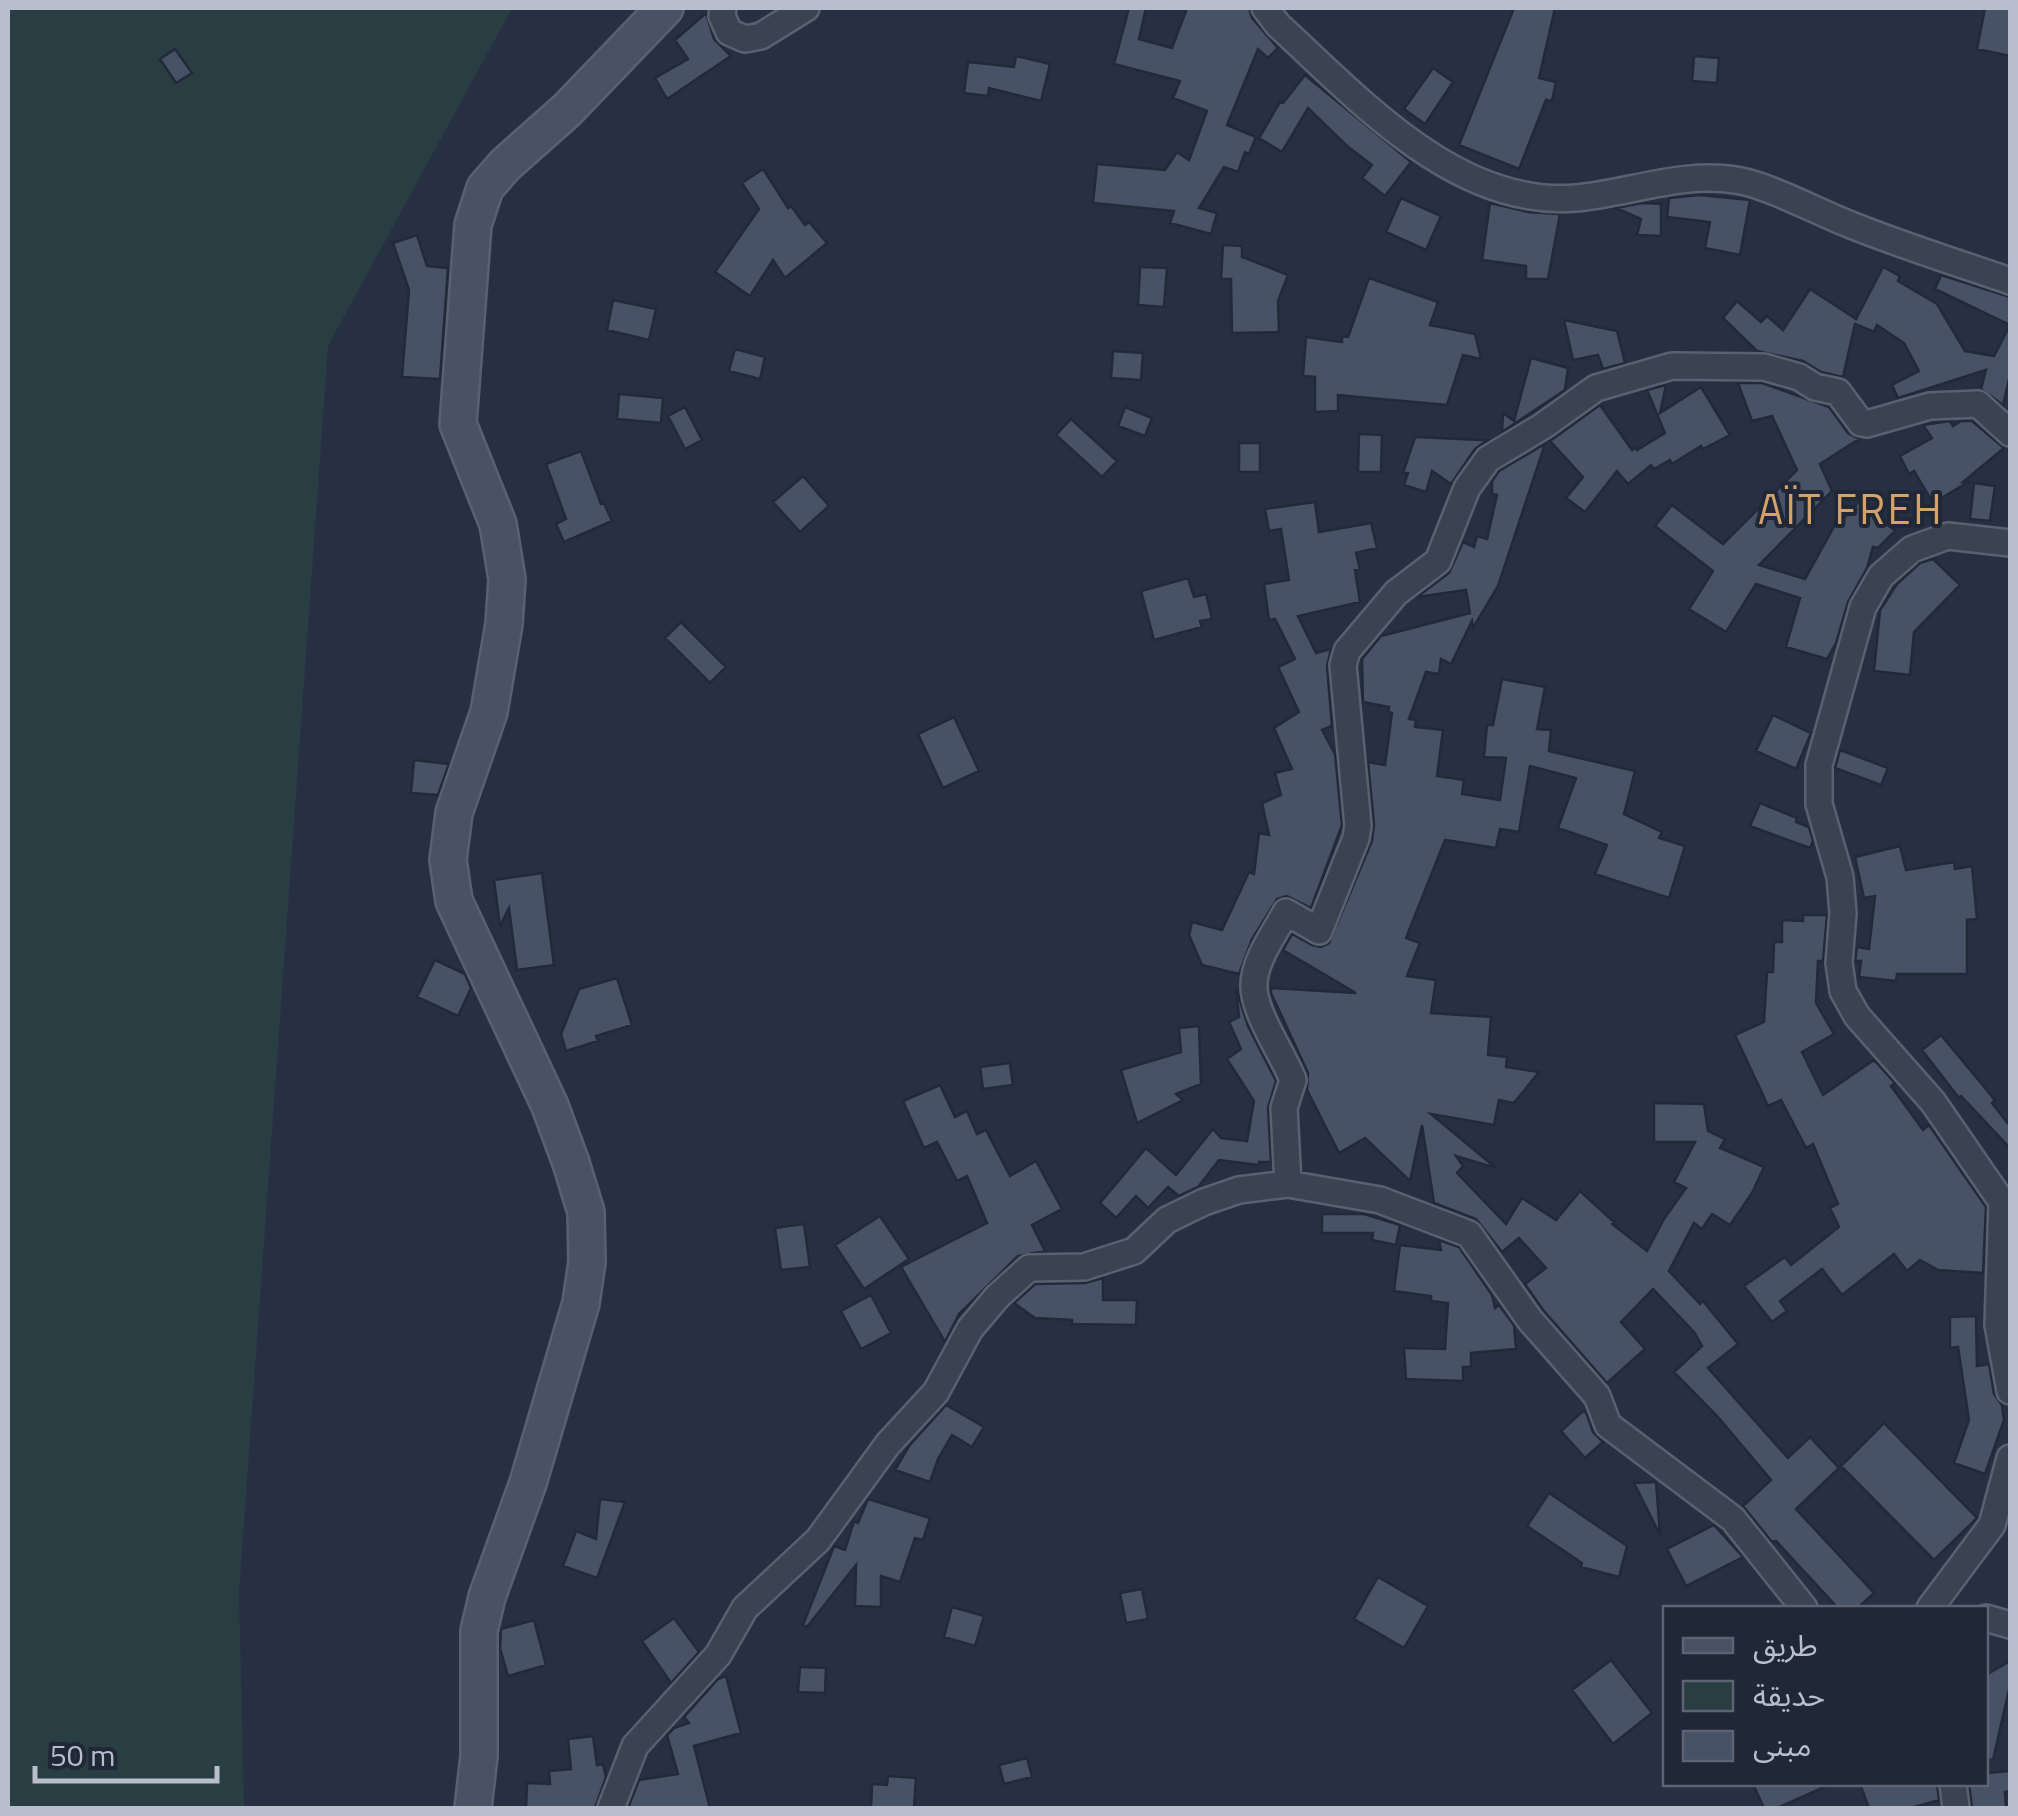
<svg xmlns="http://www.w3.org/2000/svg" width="2018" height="1816" viewBox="0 0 2018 1816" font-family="'Titillium Web','Noto Sans Arabic',sans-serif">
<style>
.green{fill:#293e43}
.building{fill:#485266;stroke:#222939;stroke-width:2.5}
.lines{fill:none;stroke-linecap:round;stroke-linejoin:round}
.street-casing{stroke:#59606f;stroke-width:30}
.secondary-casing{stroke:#59606f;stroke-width:40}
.street{stroke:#3b4252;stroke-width:25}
.secondary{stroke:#495165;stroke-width:35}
.labels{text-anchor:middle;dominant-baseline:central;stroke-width:8;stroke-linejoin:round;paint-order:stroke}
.quarter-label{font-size:42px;letter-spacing:2.5px;fill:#d5a269;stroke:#202737}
</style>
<rect width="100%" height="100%" fill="#273042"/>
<path class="green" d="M 8,8 L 512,8 L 328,346 L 239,1592 L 244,1808 L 8,1808 Z"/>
<path class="building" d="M 1129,8 L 1146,8 L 1139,39 L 1172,48 L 1187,8 L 1249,8 L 1252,18 L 1278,48 L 1268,58 L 1258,49 L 1227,125 L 1256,137 L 1249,154 L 1245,152 L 1238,172 L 1224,167 L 1199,208 L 1217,213 L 1211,234 L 1170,223 L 1174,211 L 1093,203 L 1097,164 L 1165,170 L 1177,152 L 1189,160 L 1207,111 L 1173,98 L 1180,81 L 1114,64 Z
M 1514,8 L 1555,8 L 1539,78 L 1556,82 L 1552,101 L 1546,100 L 1519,169 L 1459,145 Z
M 1985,8 L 2010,8 L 2010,56 L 1977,49 Z
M 706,13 L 714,39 L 731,56 L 667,99 L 655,78 L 688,59 L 675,40 Z
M 175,49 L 192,73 L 176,83 L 160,59 Z
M 1016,56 L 1050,64 L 1041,101 L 989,88 L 988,96 L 964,93 L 968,62 L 1014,67 Z
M 1694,56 L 1719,58 L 1717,83 L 1692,81 Z
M 1433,68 L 1453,82 L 1425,124 L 1404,109 Z
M 1305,75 L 1411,162 L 1385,196 L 1362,178 L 1372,165 L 1347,146 L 1308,108 L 1282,152 L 1259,138 L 1280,102 L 1283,103 Z
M 763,169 L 788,208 L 791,206 L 805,225 L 809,222 L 827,243 L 785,278 L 773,260 L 750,296 L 715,272 L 759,209 L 742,183 Z
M 1700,195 L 1750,200 L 1740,255 L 1705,248 L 1710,222 L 1667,217 L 1669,198 Z
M 1401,198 L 1441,216 L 1426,250 L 1386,232 Z
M 1490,203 L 1528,212 L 1560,214 L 1548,279 L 1526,279 L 1526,266 L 1482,260 Z
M 1642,203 L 1661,204 L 1661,236 L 1637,235 L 1641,219 L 1616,208 Z
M 417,235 L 427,266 L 448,268 L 440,379 L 402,377 L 409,290 L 393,243 Z
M 1223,245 L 1242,246 L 1242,257 L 1288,275 L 1278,301 L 1279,332 L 1232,333 L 1231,279 L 1221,279 Z
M 1140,267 L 1167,268 L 1164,307 L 1138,305 Z
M 1883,267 L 1900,276 L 1898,281 L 1937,304 L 1965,351 L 1994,356 L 2010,325 L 1935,289 L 1941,275 L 2010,297 L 2010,375 L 2003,405 L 1981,389 L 1986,370 L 1898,398 L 1892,385 L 1919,371 L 1904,343 L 1877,325 L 1874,332 L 1855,324 L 1843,377 L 1821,372 L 1803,361 L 1757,351 L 1723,318 L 1737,301 L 1761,322 L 1767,316 L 1783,330 L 1810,289 L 1856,319 Z
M 1369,278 L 1438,302 L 1430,325 L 1475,334 L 1481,359 L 1463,355 L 1447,405 L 1338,395 L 1338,411 L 1315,412 L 1315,377 L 1303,376 L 1306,337 L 1342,342 L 1342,336 L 1348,337 Z
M 613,300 L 656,309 L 649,340 L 607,330 Z
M 1564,320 L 1617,331 L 1625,363 L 1603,369 L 1598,355 L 1573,360 Z
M 735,349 L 765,357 L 760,379 L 729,371 Z
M 1113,351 L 1143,353 L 1141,380 L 1111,378 Z
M 1531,358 L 1568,368 L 1565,390 L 1502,432 L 1503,413 L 1514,421 Z
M 1738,383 L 1762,383 L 1829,407 L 1848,433 L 1859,439 L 1820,464 L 1832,491 L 1759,565 L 1805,579 L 1842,512 L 1844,518 L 1861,499 L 1895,531 L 1878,548 L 1873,547 L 1867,568 L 1848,602 L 1836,643 L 1827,659 L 1786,647 L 1800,598 L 1756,584 L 1726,632 L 1689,609 L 1713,571 L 1655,526 L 1672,505 L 1723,544 L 1797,470 L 1772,416 L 1752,421 Z
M 1666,385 L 1660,413 L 1701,387 L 1730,435 L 1703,449 L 1701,446 L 1672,464 L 1670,460 L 1654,469 L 1651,465 L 1628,484 L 1617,471 L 1585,512 L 1566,498 L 1583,477 L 1550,441 L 1600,405 L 1632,450 L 1635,447 L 1637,450 L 1665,433 L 1647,390 Z
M 619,394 L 663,398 L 661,423 L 617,419 Z
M 685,407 L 702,440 L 685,449 L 668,416 Z
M 1125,407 L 1152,418 L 1145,436 L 1118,426 Z
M 1071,419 L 1117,461 L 1102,477 L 1056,435 Z
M 1950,421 L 1953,426 L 1961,421 L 1972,421 L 2004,448 L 1963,482 L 1968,482 L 1933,503 L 1914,471 L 1909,474 L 1900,456 L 1932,438 L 1923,425 Z
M 1359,434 L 1382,435 L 1381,472 L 1358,472 Z
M 1415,437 L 1482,440 L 1488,440 L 1475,449 L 1451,484 L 1432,471 L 1426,492 L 1404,485 L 1408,473 L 1403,473 Z
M 1239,443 L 1260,443 L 1260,472 L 1239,472 Z
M 1545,444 L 1498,586 L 1473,628 L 1472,621 L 1451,664 L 1441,659 L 1439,674 L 1426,672 L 1409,719 L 1416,720 L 1415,727 L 1443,730 L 1437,776 L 1464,780 L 1462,794 L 1500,800 L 1506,758 L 1484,757 L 1487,725 L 1493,725 L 1502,679 L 1545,687 L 1537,729 L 1551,730 L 1549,751 L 1635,771 L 1624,814 L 1662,832 L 1659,838 L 1685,846 L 1669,898 L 1595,874 L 1607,845 L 1558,828 L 1576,778 L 1530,766 L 1519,832 L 1500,829 L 1496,848 L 1445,840 L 1406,938 L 1420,943 L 1407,976 L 1436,980 L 1431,1013 L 1491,1017 L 1488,1055 L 1507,1057 L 1506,1067 L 1539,1072 L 1514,1103 L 1499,1100 L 1494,1125 L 1431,1114 L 1496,1168 L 1456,1156 L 1463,1166 L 1457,1173 L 1506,1224 L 1522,1198 L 1556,1220 L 1580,1191 L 1614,1222 L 1612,1224 L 1647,1251 L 1664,1219 L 1686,1188 L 1674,1182 L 1695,1142 L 1654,1142 L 1654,1103 L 1704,1104 L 1708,1131 L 1725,1139 L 1720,1148 L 1764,1167 L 1752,1193 L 1730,1225 L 1712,1214 L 1702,1229 L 1694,1223 L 1669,1271 L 1700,1304 L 1703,1301 L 1738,1344 L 1708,1368 L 1788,1458 L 1810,1437 L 1839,1468 L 1796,1509 L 1874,1593 L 1858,1608 L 1838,1608 L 1776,1541 L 1772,1542 L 1743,1506 L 1771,1480 L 1718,1417 L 1674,1372 L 1702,1346 L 1694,1332 L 1653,1289 L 1621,1322 L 1645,1349 L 1607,1383 L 1543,1310 L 1525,1284 L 1546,1268 L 1519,1238 L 1502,1252 L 1476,1219 L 1434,1203 L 1422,1125 L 1410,1181 L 1365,1138 L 1339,1153 L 1307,1090 L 1308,1073 L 1271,993 L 1271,988 L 1356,993 L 1283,950 L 1292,934 L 1312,945 L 1321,947 L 1329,943 L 1372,841 L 1374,825 L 1368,762 L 1385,765 L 1392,713 L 1388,712 L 1389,707 L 1363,702 L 1362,659 L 1381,636 L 1470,613 L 1466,590 L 1417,597 L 1449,573 L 1463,542 L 1474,547 L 1477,536 L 1487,539 L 1497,495 L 1492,494 L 1492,481 L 1499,471 Z
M 581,451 L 601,504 L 604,503 L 612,521 L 564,542 L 556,524 L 566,519 L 546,464 Z
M 803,476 L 829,506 L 800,532 L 773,502 Z
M 1974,483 L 1995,486 L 1990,521 L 1970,519 Z
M 1315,502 L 1319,532 L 1371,523 L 1377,548 L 1356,553 L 1360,569 L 1355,570 L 1360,602 L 1298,616 L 1316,653 L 1331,649 L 1327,666 L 1332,726 L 1322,730 L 1335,754 L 1342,825 L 1311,908 L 1287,896 L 1277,899 L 1252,939 L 1239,974 L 1202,965 L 1189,935 L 1192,922 L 1222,930 L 1249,872 L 1254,874 L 1259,833 L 1269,835 L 1262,803 L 1281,795 L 1275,773 L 1292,769 L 1274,728 L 1299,712 L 1278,667 L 1295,659 L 1275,619 L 1269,620 L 1264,584 L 1289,580 L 1281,529 L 1269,531 L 1265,509 Z
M 1933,559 L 1960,585 L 1914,632 L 1910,675 L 1874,671 L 1880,610 L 1897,584 L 1920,563 Z
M 1188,578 L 1194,597 L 1206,594 L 1212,619 L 1200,621 L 1202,627 L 1154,640 L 1141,591 Z
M 681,622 L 726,667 L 710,683 L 665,638 Z
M 1773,715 L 1811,733 L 1796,769 L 1756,751 Z
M 954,717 L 979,771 L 943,788 L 918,734 Z
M 1840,750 L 1888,768 L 1881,785 L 1835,768 Z
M 414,760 L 449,764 L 438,795 L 411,793 Z
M 1760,803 L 1797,818 L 1796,822 L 1809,827 L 1813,841 L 1810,848 L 1750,826 Z
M 1900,846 L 1906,870 L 1954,862 L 1955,869 L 1972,866 L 1977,919 L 1967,920 L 1967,974 L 1897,974 L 1896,981 L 1859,977 L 1861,961 L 1855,961 L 1857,947 L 1869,949 L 1875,896 L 1864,898 L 1855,857 Z
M 542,873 L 554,965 L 517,970 L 509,908 L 500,926 L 494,880 Z
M 1803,915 L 1827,915 L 1823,961 L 1818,961 L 1816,1003 L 1834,1034 L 1802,1052 L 1823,1095 L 1874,1060 L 1895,1083 L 1891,1086 L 1923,1130 L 1929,1125 L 1986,1207 L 1983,1273 L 1938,1270 L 1920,1260 L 1907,1271 L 1894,1254 L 1842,1295 L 1822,1269 L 1780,1301 L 1787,1311 L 1772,1322 L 1744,1286 L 1785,1257 L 1791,1265 L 1839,1227 L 1830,1208 L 1838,1204 L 1813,1144 L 1806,1148 L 1781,1100 L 1768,1106 L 1735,1035 L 1764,1022 L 1767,972 L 1773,972 L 1774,942 L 1782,942 L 1782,920 L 1803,921 Z
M 435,960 L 465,974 L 471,988 L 458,1016 L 417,997 Z
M 617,978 L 632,1025 L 596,1036 L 598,1041 L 566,1051 L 561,1034 L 579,989 Z
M 1236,988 L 1248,1026 L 1276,1081 L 1268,1108 L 1271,1162 L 1259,1162 L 1259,1165 L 1219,1160 L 1198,1187 L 1179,1196 L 1168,1187 L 1148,1208 L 1136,1196 L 1116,1218 L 1100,1203 L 1146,1148 L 1176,1175 L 1213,1129 L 1221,1138 L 1247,1141 L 1254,1101 L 1227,1059 L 1241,1049 L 1229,1022 L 1239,1017 Z
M 1199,1026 L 1201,1084 L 1176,1094 L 1183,1100 L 1137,1123 L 1121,1070 L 1181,1052 L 1179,1028 Z
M 1941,1035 L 1995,1100 L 1992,1103 L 2010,1126 L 2010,1148 L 1961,1096 L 1959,1098 L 1922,1050 Z
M 1010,1063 L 1013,1085 L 983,1089 L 980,1067 Z
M 940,1085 L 955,1117 L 967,1111 L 977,1134 L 986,1130 L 1010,1176 L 1036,1161 L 1062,1209 L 1032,1225 L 1045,1251 L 1018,1256 L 959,1314 L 945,1342 L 901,1267 L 987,1223 L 967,1176 L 957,1181 L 937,1142 L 924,1148 L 903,1101 Z
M 1322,1214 L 1364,1214 L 1400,1225 L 1396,1245 L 1372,1240 L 1373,1233 L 1322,1233 Z
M 880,1216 L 909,1259 L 864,1289 L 835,1245 Z
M 804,1224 L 810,1267 L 781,1270 L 775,1228 Z
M 1439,1240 L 1459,1247 L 1492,1295 L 1495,1308 L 1499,1305 L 1514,1325 L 1516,1349 L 1471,1353 L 1471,1367 L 1463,1367 L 1463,1381 L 1406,1379 L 1404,1348 L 1445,1349 L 1448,1303 L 1431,1301 L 1431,1296 L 1394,1291 L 1400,1245 L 1441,1250 Z
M 1103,1278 L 1103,1300 L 1137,1300 L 1136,1325 L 1072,1324 L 1072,1320 L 1035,1318 L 1014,1303 L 1035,1284 L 1085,1283 Z
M 871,1295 L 891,1333 L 861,1349 L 841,1311 Z
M 1976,1316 L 1977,1366 L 1989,1364 L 1994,1394 L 2002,1405 L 2004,1420 L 1985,1474 L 1954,1463 L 1969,1420 L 1958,1347 L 1950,1348 L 1950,1317 Z
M 946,1405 L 984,1427 L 972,1447 L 952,1435 L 938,1459 L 930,1482 L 895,1470 L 909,1446 Z
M 1582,1412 L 1586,1412 L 1593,1432 L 1603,1442 L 1585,1458 L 1561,1431 Z
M 1884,1423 L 1977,1518 L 1934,1560 L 1841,1466 Z
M 1656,1482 L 1660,1535 L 1634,1483 Z
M 1549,1493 L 1627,1546 L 1619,1577 L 1581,1567 L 1582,1563 L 1527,1526 Z
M 600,1499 L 625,1502 L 597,1578 L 563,1566 L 576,1531 L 596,1539 Z
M 868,1499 L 930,1518 L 923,1540 L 915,1538 L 900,1582 L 881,1576 L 881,1607 L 855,1606 L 856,1565 L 807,1627 L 803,1625 L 834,1546 L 845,1550 L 854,1521 L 858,1523 Z
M 1714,1525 L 1743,1557 L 1686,1586 L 1667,1549 Z
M 1378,1577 L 1428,1606 L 1404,1648 L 1354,1619 Z
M 1142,1589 L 1148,1619 L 1126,1623 L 1120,1593 Z
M 952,1607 L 984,1616 L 975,1646 L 944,1637 Z
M 674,1618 L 699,1652 L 671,1683 L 642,1641 Z
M 534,1620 L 546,1665 L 508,1676 L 500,1648 L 501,1629 Z
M 1611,1660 L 1652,1713 L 1613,1744 L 1572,1690 Z
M 2010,1661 L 2010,1685 L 1993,1760 L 1986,1759 L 1986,1675 Z
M 800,1667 L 826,1668 L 825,1693 L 798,1692 Z
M 726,1676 L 741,1733 L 694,1746 L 710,1808 L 628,1808 L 639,1780 L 678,1774 L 667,1735 L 674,1728 L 689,1723 L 684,1717 L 718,1679 Z
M 593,1736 L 597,1765 L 603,1764 L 606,1777 L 595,1808 L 526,1808 L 527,1783 L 550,1784 L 549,1771 L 571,1769 L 568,1739 Z
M 1027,1758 L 1032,1777 L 1004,1784 L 999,1765 Z
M 2010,1771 L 2010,1791 L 2005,1792 L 2006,1808 L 1972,1808 L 1969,1784 L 1986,1784 L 1986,1773 Z
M 888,1776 L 916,1778 L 914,1808 L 871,1808 L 872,1784 L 887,1785 Z
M 1753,1784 L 1831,1784 L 1777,1808 L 1764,1808 Z
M 1860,1784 L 1937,1784 L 1939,1800 L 1911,1808 L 1869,1808 Z"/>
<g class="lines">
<defs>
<path id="street" d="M 723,8 L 722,16 L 729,32 L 745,39 L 761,36 L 806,8
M 1265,8 L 1278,25 C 1359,99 1456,208 1576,198 C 1631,193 1685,170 1741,181 C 1771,187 1816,211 1846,223 C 1900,245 1955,262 2010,281
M 2010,543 L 1948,536 L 1912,549 L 1881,576 L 1863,607 L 1819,765 L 1819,804 L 1840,877 L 1843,913 L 1839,963 L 1843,991 L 1857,1016 L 1933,1102 L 2002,1202 L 1998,1325 L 2010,1391
M 1288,1184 L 1284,1108 L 1293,1080 C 1283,1054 1253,1012 1254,985 C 1254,960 1275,933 1286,912 L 1319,931 L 1356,838 L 1358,826 L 1343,665 L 1347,651 L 1396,593 L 1438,561 L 1467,488 L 1488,459 L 1543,426 L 1596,388 L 1672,366 L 1764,367 L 1799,377 L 1815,387 L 1838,392 L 1861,423 L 1867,424 L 1930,406 L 1978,404 L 2010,433
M 1930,1608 L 1992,1525 L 2010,1458
M 1986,1618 L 2010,1625
M 1953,1784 L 1956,1808
M 611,1808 L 635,1746 L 718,1655 L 745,1608 L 818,1540 L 888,1444 L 936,1392 L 970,1329 L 997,1297 L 1029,1268 L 1084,1267 L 1134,1251 L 1167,1220 L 1204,1202 L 1239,1190 L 1288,1184 L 1380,1200 L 1469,1234 L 1530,1320 L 1597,1396 L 1608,1425 L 1733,1519 L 1804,1608"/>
<path id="secondary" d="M 473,1808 L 479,1756 L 479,1631 L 487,1597 L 528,1483 L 581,1303 L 587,1262 L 586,1212 L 571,1163 L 550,1106 L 454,901 L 448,860 L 454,813 L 489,712 L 504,624 L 507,579 L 498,524 L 458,424 L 473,225 L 485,188 L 505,165 L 567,110 L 665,8"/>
</defs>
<use href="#street" class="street-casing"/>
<use href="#secondary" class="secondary-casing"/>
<use href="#street" class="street"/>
<use href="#secondary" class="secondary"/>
</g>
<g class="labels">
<g class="quarter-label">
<text x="1851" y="508">AÏT FREH</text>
</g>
</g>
<rect width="2018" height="1816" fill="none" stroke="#b8becc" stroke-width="20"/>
<rect x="1663" y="1606" width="325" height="180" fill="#202737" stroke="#5d6373" stroke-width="2.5"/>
<rect x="1683" y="1638" width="50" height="15" fill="#495165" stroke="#5d6373" stroke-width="2.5"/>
<text x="1753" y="1656" font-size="30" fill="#b8becc">طريق</text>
<rect x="1683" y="1681" width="50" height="30" fill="#293e43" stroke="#5d6373" stroke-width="2.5"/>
<text x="1753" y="1706" font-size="30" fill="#b8becc">حديقة</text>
<rect x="1683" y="1731" width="50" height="30" fill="#485266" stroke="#5d6373" stroke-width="2.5"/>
<text x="1753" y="1756" font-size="30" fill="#b8becc">مبنى</text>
<path d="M35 1766v15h182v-15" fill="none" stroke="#b8becc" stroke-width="5"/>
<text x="50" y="1766" font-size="30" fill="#b8becc" stroke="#202737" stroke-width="8" paint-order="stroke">50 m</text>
</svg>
